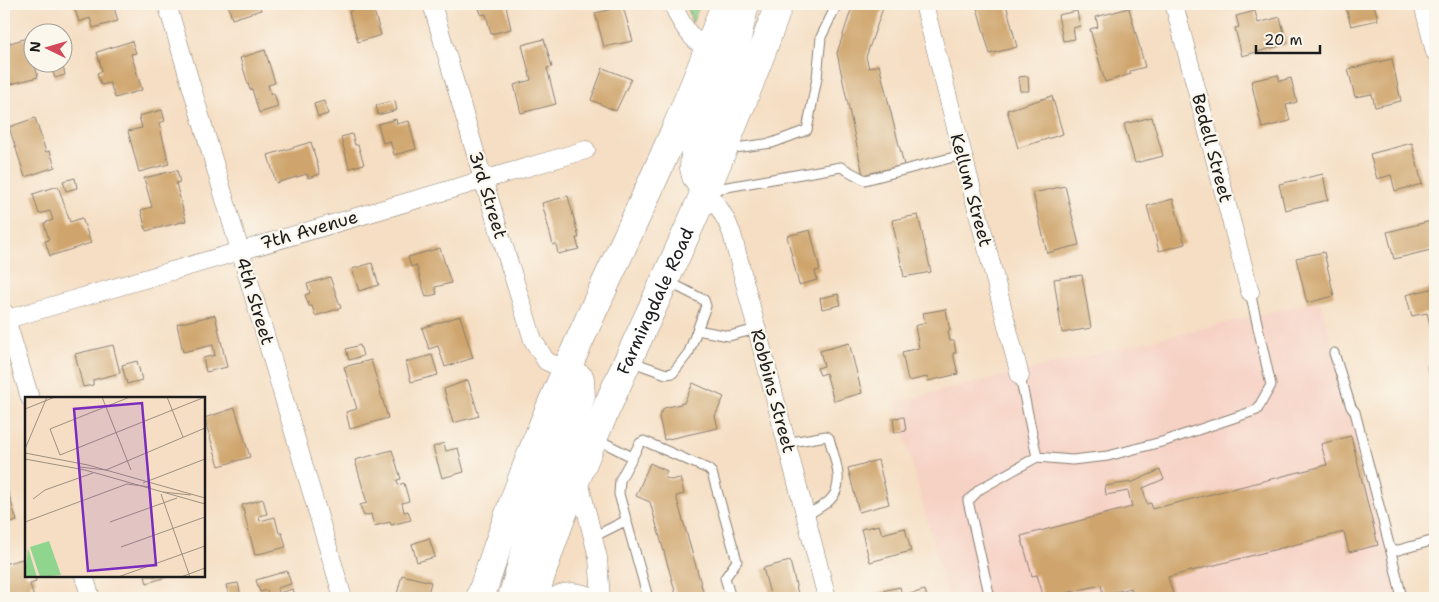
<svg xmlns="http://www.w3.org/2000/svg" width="1439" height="602" viewBox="0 0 1439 602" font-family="'Shantell Sans',sans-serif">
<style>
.built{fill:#f6d2c5}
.green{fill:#90d58e;stroke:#567855}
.building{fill:#cfa56d}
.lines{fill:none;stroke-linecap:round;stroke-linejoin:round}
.lane-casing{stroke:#887d70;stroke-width:11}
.street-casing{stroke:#887d70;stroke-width:19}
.primary-casing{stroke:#887d70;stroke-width:29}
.lane{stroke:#fff;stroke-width:9}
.street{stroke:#fff;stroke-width:18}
.primary{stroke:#fff;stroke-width:28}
.labels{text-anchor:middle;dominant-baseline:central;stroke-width:4.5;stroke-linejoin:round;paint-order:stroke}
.street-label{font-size:18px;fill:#1c1c1c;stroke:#fbf7ec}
.inset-road{fill:none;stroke:#9e9080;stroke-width:1}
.view{fill:#7b2cbf;fill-opacity:0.15;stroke:#7b2cbf;stroke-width:2.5}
.inset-edge{fill:none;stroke:#1c1c1c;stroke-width:2.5}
</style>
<rect width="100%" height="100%" fill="#fbf7ec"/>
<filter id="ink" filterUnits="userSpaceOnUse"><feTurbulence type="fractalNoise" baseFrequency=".02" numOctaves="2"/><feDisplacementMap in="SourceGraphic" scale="10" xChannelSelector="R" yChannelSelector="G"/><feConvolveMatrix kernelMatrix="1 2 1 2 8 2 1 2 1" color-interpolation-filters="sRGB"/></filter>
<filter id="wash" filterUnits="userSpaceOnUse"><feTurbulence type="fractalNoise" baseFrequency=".0096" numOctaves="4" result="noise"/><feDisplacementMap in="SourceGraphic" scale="20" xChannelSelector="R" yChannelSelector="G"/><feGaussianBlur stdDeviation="1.12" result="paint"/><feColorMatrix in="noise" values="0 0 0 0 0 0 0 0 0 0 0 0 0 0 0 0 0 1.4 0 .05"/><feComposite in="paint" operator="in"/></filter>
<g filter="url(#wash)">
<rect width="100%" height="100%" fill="#f5dec3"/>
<path class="built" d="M 1320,300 L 1403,598 L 948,598 L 895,402 Z"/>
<path class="green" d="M 687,4 L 700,4 L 692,23 Z"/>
<g id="blocks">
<path class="building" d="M 73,4 L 113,4 L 118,21 L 93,28 L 90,18 L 79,22 Z
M 228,4 L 259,4 L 261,10 L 232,19 Z
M 350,4 L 372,4 L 381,35 L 358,42 L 349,12 L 352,10 Z
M 478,4 L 514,4 L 506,6 L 511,29 L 491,34 L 486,14 L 481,15 Z
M 853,4 L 872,4 L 883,8 L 866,57 L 869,68 L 879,65 L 904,165 L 863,175 L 837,53 Z
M 976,4 L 1006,4 L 1017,47 L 990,54 Z
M 1345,4 L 1374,4 L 1378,20 L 1351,26 Z
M 623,7 L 633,41 L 604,47 L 595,13 Z
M 1129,8 L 1145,67 L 1130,71 L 1131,74 L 1105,82 L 1090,29 L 1098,27 L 1096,17 Z
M 1077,11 L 1080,26 L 1073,28 L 1075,39 L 1063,41 L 1058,15 Z
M 1255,11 L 1258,23 L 1280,17 L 1287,44 L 1242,56 L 1235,28 L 1239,27 L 1236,16 Z
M 5,26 L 10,43 L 27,38 L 38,77 L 4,86 L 4,27 Z
M 544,39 L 552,67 L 547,68 L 556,104 L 521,113 L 514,85 L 531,80 L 522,45 Z
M 132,41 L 136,53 L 131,54 L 142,90 L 115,98 L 110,83 L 101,85 L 97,73 L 102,71 L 97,52 Z
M 265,50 L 275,83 L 268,85 L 271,95 L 274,93 L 278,107 L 259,113 L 252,89 L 250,90 L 240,58 Z
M 1392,59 L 1401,101 L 1375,107 L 1372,94 L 1355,97 L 1348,69 Z
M 50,62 L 62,62 L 65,75 L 55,78 Z
M 603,68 L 631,79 L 616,111 L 591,100 Z
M 1278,75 L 1280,81 L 1291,78 L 1297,102 L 1286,105 L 1290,121 L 1262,128 L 1251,81 Z
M 1028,76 L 1029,91 L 1020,91 L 1018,77 Z
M 1052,96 L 1063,134 L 1018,148 L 1007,110 Z
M 324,101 L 328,114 L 318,117 L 314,104 Z
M 395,101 L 397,110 L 378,115 L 376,105 Z
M 162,110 L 165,121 L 159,123 L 169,164 L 139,172 L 128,131 L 142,128 L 139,116 Z
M 1152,117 L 1163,156 L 1135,163 L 1124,124 Z
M 35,118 L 46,152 L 50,151 L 55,167 L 25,177 L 9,127 Z
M 396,119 L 397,124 L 409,121 L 416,149 L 394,155 L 390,141 L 383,143 L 378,124 Z
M 352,134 L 355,145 L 358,145 L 364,164 L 349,168 L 341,137 Z
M 311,142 L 320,174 L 308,178 L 307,174 L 276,183 L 268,155 Z
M 1412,143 L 1422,184 L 1395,191 L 1391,175 L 1377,179 L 1370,154 Z
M 177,170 L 180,182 L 176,183 L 186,221 L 146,231 L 141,210 L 152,207 L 144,178 Z
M 1323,174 L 1328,200 L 1285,210 L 1279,184 Z
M 75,178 L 77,188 L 66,191 L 63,181 Z
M 58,186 L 70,222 L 82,218 L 91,243 L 50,256 L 45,241 L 49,240 L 44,223 L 53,220 L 50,211 L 39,214 L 33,194 Z
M 1065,186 L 1079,245 L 1047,253 L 1033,193 Z
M 568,196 L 579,238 L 576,238 L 579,249 L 558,254 L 556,244 L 553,245 L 542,203 Z
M 1173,199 L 1185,244 L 1159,251 L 1147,206 Z
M 918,215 L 931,272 L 904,277 L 892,220 Z
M 1431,221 L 1435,236 L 1435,249 L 1394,259 L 1387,232 Z
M 810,230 L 820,270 L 815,271 L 817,280 L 799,285 L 787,236 Z
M 440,248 L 451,283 L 435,287 L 437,294 L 426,297 L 416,265 L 411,267 L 408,257 Z
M 1324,252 L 1334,296 L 1307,303 L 1296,258 Z
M 372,263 L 379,285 L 359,291 L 352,269 Z
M 1082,275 L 1091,328 L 1062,333 L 1054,279 Z
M 330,277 L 341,308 L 315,316 L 312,306 L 309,306 L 305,295 L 310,293 L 307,284 Z
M 1435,288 L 1435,332 L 1432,333 L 1427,313 L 1412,316 L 1406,295 Z
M 838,294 L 841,305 L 822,309 L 820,298 Z
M 946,309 L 950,331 L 948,331 L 950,341 L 954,341 L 956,353 L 953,353 L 958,374 L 928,381 L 927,377 L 908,381 L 902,352 L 919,348 L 915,326 L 925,323 L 923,313 Z
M 215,315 L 227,367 L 206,372 L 203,358 L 215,355 L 213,345 L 183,352 L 177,324 Z
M 460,316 L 473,358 L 445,367 L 438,346 L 429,349 L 422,328 Z
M 849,343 L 862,393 L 834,401 L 826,373 L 820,375 L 817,368 L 824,366 L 820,351 Z
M 113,345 L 120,373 L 93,380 L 93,385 L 83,387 L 75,354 Z
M 360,345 L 363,356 L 349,360 L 346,349 Z
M 432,355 L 438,375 L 411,382 L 406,362 Z
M 371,360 L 388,418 L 350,429 L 346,412 L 357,409 L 344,367 Z
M 137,361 L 142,380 L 127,384 L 122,365 Z
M 1435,365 L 1435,386 L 1433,387 L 1428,367 Z
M 468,380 L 479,416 L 453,423 L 444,389 Z
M 693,383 L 724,397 L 715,416 L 718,428 L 664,440 L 659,416 L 664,408 L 684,403 Z
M 235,408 L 250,457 L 219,466 L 204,418 Z
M 904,417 L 906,431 L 895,433 L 893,418 Z
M 1351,436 L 1378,545 L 1349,552 L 1344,532 L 1168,577 L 1174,598 L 1133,598 L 1131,588 L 1103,595 L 1101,585 L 1044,598 L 1037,575 L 1032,576 L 1021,536 L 1132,507 L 1128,491 L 1106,495 L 1105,486 L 1133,482 L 1160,470 L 1164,479 L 1143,488 L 1147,504 L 1151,503 L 1152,509 L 1327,465 L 1321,444 Z
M 444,443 L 446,451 L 458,448 L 464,472 L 442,478 L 433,447 Z
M 392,450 L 401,479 L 397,480 L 398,485 L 404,483 L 409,501 L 402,503 L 404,512 L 408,511 L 411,520 L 391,525 L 390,522 L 374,526 L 371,514 L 364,516 L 360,505 L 367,503 L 355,460 Z
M 878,460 L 889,504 L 859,512 L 848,468 Z
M 650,463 L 667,471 L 664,477 L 671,480 L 680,478 L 684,494 L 676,496 L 705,598 L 677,598 L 650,502 L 636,496 Z
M 4,478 L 17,521 L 4,525 Z
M 263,499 L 267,514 L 259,516 L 260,521 L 275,517 L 279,533 L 282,533 L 286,547 L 255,555 L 242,505 Z
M 879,525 L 882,534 L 905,528 L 911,551 L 870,562 L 861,529 Z
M 429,538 L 435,557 L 417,562 L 412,544 Z
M 26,558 L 26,576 L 35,576 L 36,582 L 30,584 L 34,598 L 4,598 L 4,564 Z
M 790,561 L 799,598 L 771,598 L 763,568 Z
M 287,571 L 291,584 L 277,588 L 279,593 L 293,589 L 296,598 L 270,598 L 267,590 L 260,592 L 256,580 Z
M 402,575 L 431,582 L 427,598 L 396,598 Z
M 145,576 L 170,576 L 147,583 Z
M 238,583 L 241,596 L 229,598 L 226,585 Z
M 900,587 L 902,596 L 925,590 L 927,598 L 878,598 L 877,592 Z"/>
</g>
</g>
<g filter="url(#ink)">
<use href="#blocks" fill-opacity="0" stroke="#887d70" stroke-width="1"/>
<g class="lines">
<defs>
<path id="lane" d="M 728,149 L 772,143 L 807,130 L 817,78 L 821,37 L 837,4
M 710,190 L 841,167 L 865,180 L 962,155
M 697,330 L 729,336 L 757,329
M 1334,353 L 1351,407 L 1355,412 L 1391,552 L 1435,540
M 630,361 L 666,374 L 673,373 L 689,352 L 706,306 L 704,300 L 669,282
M 1020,376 L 1037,457 L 1072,460 L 1108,456 L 1165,441 L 1257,410 L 1271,385 L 1250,292
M 597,439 L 632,457
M 786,443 L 826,436 L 829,438 C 834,458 847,485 829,501 C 822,507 813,511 805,516
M 593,537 L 627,520
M 1391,552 L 1402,598
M 648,598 L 619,494 L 620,480 L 640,443 L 644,441 L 708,469 L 712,473 L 737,561 L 725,578 L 731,598
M 990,598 L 968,501 L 980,489 L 1037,457"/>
<path id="street" d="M 167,4 L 343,598
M 432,4 L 483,179 L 533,340 L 546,361 L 566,370
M 673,4 C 680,23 690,39 708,50
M 924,4 L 1020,376
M 1174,4 L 1250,292
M 1423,4 L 1435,52
M 705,191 C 718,204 726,217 732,234 L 827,598
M 4,312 L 30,398
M 4,320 L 586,150
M 578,477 L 598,558 L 601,598
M 84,576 L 91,598
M 552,598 C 566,589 580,591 594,598"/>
<g id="primary">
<path d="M 705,191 L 696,176 L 694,168 L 695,149 L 733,55 L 745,4"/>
<path d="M 480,598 C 502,532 525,467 552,403 C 609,269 677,141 725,4"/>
<path d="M 512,598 L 529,538 L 581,396 L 580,379 L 566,370"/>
<path id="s1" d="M 534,598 C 572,471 633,352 687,232 C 721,157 752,81 779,4"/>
</g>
</defs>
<use href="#lane" class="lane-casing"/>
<use href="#street" class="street-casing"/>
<use href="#primary" class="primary-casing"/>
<use href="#lane" class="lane"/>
<use href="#street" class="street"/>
<use href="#primary" class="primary"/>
</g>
</g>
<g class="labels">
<g class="street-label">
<text transform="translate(1212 148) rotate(75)">Bedell Street</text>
<text transform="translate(971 190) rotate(75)">Kellum Street</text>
<text transform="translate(488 195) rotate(73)">3rd Street</text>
<text transform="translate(309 230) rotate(-16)">7th Avenue</text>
<text transform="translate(255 301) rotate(73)">4th Street</text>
<text stroke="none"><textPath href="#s1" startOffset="321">Farmingdale Road</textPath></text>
<text transform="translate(773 391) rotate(75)">Robbins Street</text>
</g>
</g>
<g transform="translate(25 397)">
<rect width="180" height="180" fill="#f5dec3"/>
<path d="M 24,144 L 36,178 L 15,180 L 5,150 ZM 3,151 L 12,180 L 0,180 Z" fill="#90d58e"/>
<path class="inset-road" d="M 77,0 L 106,73M 142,0 L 158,40M 0,12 L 30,0M 0,52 L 22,0M 0,56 L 63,68 L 180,101M 35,58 L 180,0M 35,58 L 25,32 L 105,0M 0,62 L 60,73 L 180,107M 55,70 L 81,73M 81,73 L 180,31M 118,86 L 180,62M 102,87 L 126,90M 138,95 L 166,98M 136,97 L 165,180M 8,102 L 20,93 L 68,76M 0,125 L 102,87M 85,125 L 152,101M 96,150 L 180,120M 93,180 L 180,149M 156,180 L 180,171"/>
<path class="view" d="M 117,6 L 131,168 L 63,174 L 49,12 Z"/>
<rect width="180" height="180" class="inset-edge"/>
</g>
<rect width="1439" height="602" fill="none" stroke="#fbf7ec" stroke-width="20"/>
<g transform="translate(48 48) rotate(275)"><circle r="24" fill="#fbf7ec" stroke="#a29f99"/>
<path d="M0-4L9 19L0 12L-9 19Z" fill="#d1495b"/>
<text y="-8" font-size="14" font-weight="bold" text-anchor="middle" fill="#1c1c1c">N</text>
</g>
<path d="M1256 45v8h64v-8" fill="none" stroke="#1c1c1c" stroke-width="2.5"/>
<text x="1264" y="45" font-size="15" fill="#1c1c1c" stroke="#fbf7ec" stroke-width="4" paint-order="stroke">20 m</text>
</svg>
